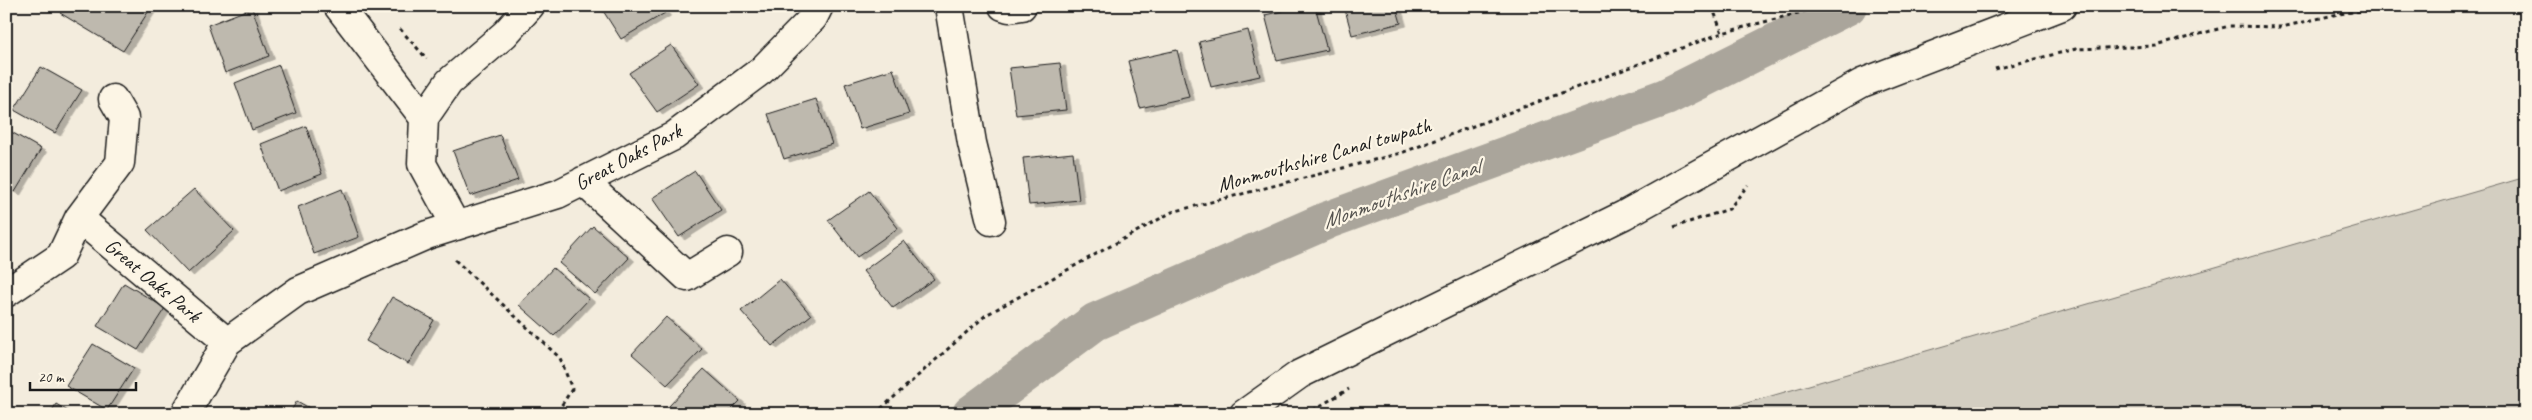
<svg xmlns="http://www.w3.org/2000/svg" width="2532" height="420" viewBox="0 0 2532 420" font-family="Caveat,sans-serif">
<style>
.green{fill:#d3cec1;stroke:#78756e}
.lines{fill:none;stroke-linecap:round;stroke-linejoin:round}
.canal{stroke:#aaa59b;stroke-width:38}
.building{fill:#beb9ae;stroke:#1c1c1c;filter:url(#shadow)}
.minor-casing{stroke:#1c1c1c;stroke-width:31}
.path{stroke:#1c1c1c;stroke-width:3;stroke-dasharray:4 4;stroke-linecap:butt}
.minor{stroke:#fcf5e5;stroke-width:28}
.labels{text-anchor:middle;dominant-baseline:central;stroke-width:4.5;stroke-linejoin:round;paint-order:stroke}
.street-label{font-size:21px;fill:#1c1c1c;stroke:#fcf5e5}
.water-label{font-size:22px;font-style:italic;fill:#55534f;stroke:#fcf5e5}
</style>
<defs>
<filter id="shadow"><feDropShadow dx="5.5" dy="3" stdDeviation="0" flood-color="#0004"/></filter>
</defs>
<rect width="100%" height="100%" fill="#f3ecdd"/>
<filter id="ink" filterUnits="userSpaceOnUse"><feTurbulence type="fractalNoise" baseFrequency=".02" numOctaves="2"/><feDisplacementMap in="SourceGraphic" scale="10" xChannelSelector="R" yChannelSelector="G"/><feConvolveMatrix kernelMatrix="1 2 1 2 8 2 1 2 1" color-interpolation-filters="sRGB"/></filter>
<g filter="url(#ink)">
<path class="green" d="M 2526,177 L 2526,414 L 1709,414 Z"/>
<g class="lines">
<path class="canal" d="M 971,414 L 1095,322 L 1328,220 L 1666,97 L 1848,6"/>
</g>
<path class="building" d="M 65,6 L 146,6 L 150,9 L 123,51 L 60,13 Z
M 600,6 L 660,6 L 665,13 L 621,39 Z
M 1304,6 L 1315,6 L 1327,50 L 1277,61 L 1265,15 Z
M 1344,6 L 1396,6 L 1401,23 L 1352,35 Z
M 252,8 L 269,56 L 225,73 L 208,25 Z
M 1248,30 L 1260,76 L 1211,87 L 1199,42 Z
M 671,45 L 699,84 L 657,112 L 629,73 Z
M 1177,50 L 1189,97 L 1140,108 L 1128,61 Z
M 1060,63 L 1066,110 L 1016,115 L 1009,68 Z
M 279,65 L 296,113 L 252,130 L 235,83 Z
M 41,67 L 82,90 L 55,133 L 14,110 Z
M 893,69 L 909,114 L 860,129 L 845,84 Z
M 816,99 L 832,144 L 784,159 L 768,114 Z
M 306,126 L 322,174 L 278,191 L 261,144 Z
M 6,129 L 41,149 L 15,192 L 6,187 Z
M 500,135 L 518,180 L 470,196 L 453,151 Z
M 1073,153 L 1079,200 L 1029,205 L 1023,158 Z
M 695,171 L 721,210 L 679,237 L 652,198 Z
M 194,189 L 234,231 L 188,273 L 147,230 Z
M 342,189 L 359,237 L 314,254 L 298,207 Z
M 869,191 L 898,228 L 857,257 L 828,220 Z
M 593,226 L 629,258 L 595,294 L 559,263 Z
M 904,241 L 934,279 L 893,308 L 863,271 Z
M 553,268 L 589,299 L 554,336 L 519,305 Z
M 780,279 L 811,315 L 772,346 L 741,311 Z
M 124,283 L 165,308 L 138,350 L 97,326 Z
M 392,297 L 434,320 L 408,364 L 366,341 Z
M 666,317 L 702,349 L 667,385 L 632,354 Z
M 93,344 L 134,368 L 107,410 L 66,386 Z
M 704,369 L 740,401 L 727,414 L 678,414 L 669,406 Z
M 297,401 L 320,414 L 289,414 Z
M 56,404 L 73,414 L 50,414 Z"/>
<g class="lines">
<defs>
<path id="minor" d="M 338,6 L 424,118
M 949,6 L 972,143 L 991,221
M 1003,6 L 1009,8 L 1022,6
M 583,181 L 687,277 L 728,252
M 79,218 L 227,342
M 456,226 L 422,164 L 424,118 L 449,82 L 505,34 L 530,6
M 6,293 L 61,256 L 79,218 L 120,163 L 124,118 L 113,99
M 185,414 L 227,342 L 298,291 L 427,235 L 558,194 L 674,136 L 762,70 L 813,18 L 819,6
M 1244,414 L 1300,374 L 1624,215 L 1862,83 L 2062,6"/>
</defs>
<use href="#minor" class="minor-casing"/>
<path class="path" d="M 1712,6 L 1722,33
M 400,29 L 427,59
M 1995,69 L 2076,49 L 2156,46 L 2229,26 L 2282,27 L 2338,14 L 2397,6
M 1674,227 L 1729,209 L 1748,185
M 455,260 L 560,358 L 572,389 L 556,414
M 875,414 L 986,315 L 1172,212 L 1401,153 L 1722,33 L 1825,6
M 1306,414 L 1349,389"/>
<use href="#minor" class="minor"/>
</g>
</g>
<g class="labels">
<g class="street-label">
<text transform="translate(1324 155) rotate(-16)">Monmouthshire Canal towpath</text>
<text transform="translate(628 157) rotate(-28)">Great Oaks Park</text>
<text transform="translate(153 280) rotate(40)">Great Oaks Park</text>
</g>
<g class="water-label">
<text transform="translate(1401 194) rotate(-20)">Monmouthshire Canal</text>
</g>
</g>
<rect width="2532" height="420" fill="none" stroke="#fcf5e5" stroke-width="25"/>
<rect x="12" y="12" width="2507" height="395" fill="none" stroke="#1c1c1c" stroke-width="2" filter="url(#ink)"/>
<path d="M30 382v8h106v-8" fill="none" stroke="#1c1c1c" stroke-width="2.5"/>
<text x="38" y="382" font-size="15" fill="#1c1c1c" stroke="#fcf5e5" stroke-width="4" paint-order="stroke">20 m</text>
</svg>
